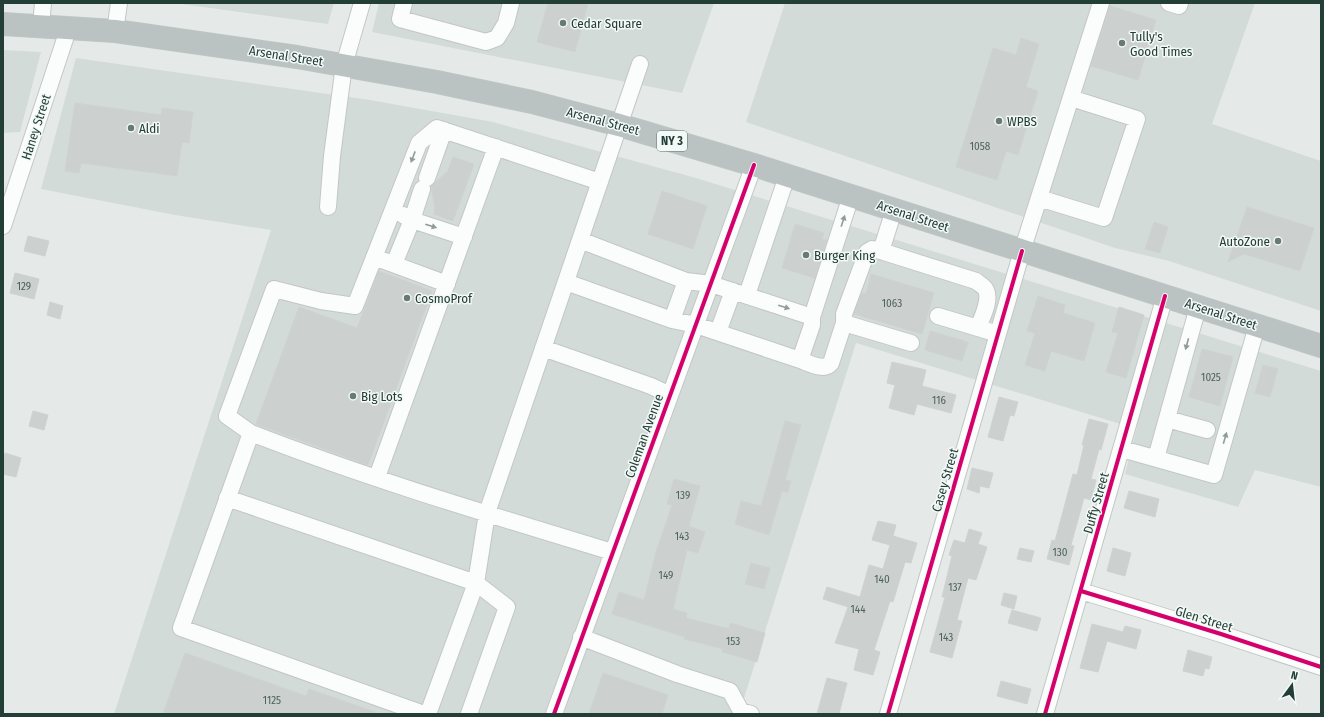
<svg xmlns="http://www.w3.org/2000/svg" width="1324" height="717" viewBox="0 0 1324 717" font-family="'Fira Sans Condensed',sans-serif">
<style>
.built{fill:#d3dbd8}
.building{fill:#ccd1cf;stroke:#ced3d1}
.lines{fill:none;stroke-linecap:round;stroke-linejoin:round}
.minor-casing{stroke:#c2c7c5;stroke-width:18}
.highway-casing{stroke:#bdc6c4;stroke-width:24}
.minor{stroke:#fbfcfc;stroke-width:16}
.highway{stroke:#bac3c1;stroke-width:22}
.cycleway-casing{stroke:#f3f9f6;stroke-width:6}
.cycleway{stroke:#d6006c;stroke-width:4}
.oneway{fill:#8f9c9a}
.poi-dot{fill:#677a75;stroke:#f3f9f6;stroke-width:1.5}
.labels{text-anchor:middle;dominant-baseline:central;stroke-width:3;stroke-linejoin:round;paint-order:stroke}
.number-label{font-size:11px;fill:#4e635e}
.shield{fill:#f3f9f6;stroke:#617570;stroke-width:1}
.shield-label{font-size:12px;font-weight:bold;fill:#233d37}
.poi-label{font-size:13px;fill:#233d37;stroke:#f3f9f6;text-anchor:start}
.street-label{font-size:13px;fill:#233d37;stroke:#f3f9f6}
</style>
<rect width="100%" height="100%" fill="#e5eae8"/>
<path class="built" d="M 174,3 L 334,3 L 328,24 Z
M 379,3 L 714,3 L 682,93 L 372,32 Z
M 785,3 L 1255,3 L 1212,124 L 1321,161 L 1321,311 L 1169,261 L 1115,248 L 746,122 Z
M 3,50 L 41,52 L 20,132 L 3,133 Z
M 76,58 L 370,100 L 493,122 L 696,178 L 1321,371 L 1321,487 L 1255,470 L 1238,507 L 1125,474 L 1137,427 L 1117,423 L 856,343 L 739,714 L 114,714 L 271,230 L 175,215 L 41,189 Z"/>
<path class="building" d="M 548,3 L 588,3 L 575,52 L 537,42 Z
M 1110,6 L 1156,20 L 1138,80 L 1091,66 Z
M 1021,38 L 1039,44 L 1026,87 L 1038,91 L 1018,155 L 1006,151 L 997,180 L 956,167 L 993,48 L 1016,55 Z
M 75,103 L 161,115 L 162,108 L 193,112 L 189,143 L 182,142 L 177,176 L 81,163 L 79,173 L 65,171 Z
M 453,157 L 474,164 L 453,221 L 434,214 L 435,209 L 431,186 L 448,171 Z
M 662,191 L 707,206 L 693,249 L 648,234 Z
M 1247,207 L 1314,228 L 1300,271 L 1244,254 L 1228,262 Z
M 1154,222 L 1168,227 L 1160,253 L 1145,249 Z
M 795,224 L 824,233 L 822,239 L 827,240 L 815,278 L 782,268 Z
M 28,236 L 49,241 L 45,256 L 24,251 Z
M 379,271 L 432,291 L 368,465 L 256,424 L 299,307 L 357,328 Z
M 15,273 L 39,279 L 34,299 L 10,293 Z
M 871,274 L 934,293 L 922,334 L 854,314 L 862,293 L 866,294 Z
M 1038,296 L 1065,305 L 1063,313 L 1095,323 L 1084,361 L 1051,351 L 1045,371 L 1025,365 L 1035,333 L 1027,331 Z
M 50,302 L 63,306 L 60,319 L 47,315 Z
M 1119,307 L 1144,315 L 1126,378 L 1106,372 L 1118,333 L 1112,332 Z
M 930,331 L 968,342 L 962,361 L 925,350 Z
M 1202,349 L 1233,357 L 1220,406 L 1189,397 Z
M 892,362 L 926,370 L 922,386 L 956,395 L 951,413 L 917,404 L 914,415 L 889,408 L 895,385 L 887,383 Z
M 1263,365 L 1278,369 L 1270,397 L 1255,393 Z
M 999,397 L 1018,402 L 1014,416 L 1010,415 L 1003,441 L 988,437 Z
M 33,411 L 48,415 L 44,430 L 29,426 Z
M 1089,419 L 1108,424 L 1101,450 L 1099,449 L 1091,479 L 1096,480 L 1091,500 L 1084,498 L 1071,545 L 1074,546 L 1069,565 L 1047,559 L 1052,540 L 1055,541 L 1073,474 L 1077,475 L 1084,445 L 1082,445 Z
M 785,421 L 801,425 L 785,480 L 791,481 L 788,492 L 782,491 L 769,535 L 735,524 L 741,501 L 761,506 Z
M 5,453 L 21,458 L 16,477 L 3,474 L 3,462 Z
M 972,468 L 993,473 L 989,488 L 980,486 L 979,493 L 967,489 Z
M 674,479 L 700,486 L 689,526 L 705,532 L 698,553 L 687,550 L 673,609 L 687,613 L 686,618 L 729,629 L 730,623 L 765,633 L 757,662 L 722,652 L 723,649 L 684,639 L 685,637 L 612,614 L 619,592 L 644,600 L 656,552 L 672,505 L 667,504 Z
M 1129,491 L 1159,499 L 1155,517 L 1124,508 Z
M 878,521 L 896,525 L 893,536 L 917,543 L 911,563 L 905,562 L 893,602 L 890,601 L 874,650 L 880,652 L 873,675 L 854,670 L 859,649 L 835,643 L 848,607 L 823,599 L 827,587 L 860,597 L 869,565 L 883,569 L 890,545 L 872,540 Z
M 969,529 L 982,533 L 978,544 L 987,547 L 976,580 L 968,578 L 957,620 L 962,621 L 952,658 L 930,652 L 945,597 L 942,597 L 952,556 L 949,555 L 954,540 L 965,543 Z
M 1020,548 L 1034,551 L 1031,562 L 1017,559 Z
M 1113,548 L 1131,553 L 1125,576 L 1107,571 Z
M 751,563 L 770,568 L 764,589 L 745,584 Z
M 1004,593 L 1017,596 L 1014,609 L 1001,605 Z
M 1012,610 L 1041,618 L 1037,631 L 1008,623 Z
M 1092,624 L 1123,632 L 1125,626 L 1141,630 L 1136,649 L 1107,641 L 1098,672 L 1080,668 Z
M 1188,650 L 1212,657 L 1209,669 L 1205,668 L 1203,676 L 1183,671 Z
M 185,653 L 306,696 L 309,689 L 375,712 L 374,714 L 163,714 Z
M 603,673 L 668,695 L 662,714 L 589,714 Z
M 827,678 L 847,683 L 839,714 L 817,714 Z
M 1001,681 L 1031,689 L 1027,704 L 997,696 Z"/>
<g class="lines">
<defs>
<path id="minor" d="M 404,3 L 400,19 L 486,42 L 497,38 L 506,23 L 511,3
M 1169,3 L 1179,6 L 1180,3
M 41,26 L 43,3
M 115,31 L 119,3
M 427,178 L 444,130
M 422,189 L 412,220 L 464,237
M 1039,198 L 1104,218 L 1137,119 L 1071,98
M 328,207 L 332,156 L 344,65 L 362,3
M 3,226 L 65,39 L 67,28
M 881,251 L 894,210
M 374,257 L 447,284
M 394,264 L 412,220 L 403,215
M 686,281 L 711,284 L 812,317 L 851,196
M 566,282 L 672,320 L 686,281 L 580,240
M 747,295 L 787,176
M 938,316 L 978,328
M 672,320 L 696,325 L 800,360 L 812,325 L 812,317
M 844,323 L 844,314 L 867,252 L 872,249 L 884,252 L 976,281 C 979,284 984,286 986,290 C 991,301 982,317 978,328 L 998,334
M 718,332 L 733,291
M 543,348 L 651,386 L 670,395
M 800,360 C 809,363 824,372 831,363 L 844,323 L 911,343
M 1167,419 L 1207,430
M 251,433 L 227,416 L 274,289 L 321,301 L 355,306 L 419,143 L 437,128 L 600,182
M 1122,449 L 1214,475 L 1257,326
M 1156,458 L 1198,307
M 377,477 L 496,147
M 227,498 L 476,583 L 507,607 L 469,714
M 1081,591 L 1221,634 L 1321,667
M 581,637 L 677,674 L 730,691 L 741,711 L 751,714
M 424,714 L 181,628 L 251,433 C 369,479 491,515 612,552
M 428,714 L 476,583 L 487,513 L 640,64
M 554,714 L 754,165
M 888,714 L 1022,251 L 1101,3
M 1045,714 L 1165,296"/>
<path id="highway" d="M 3,24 L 115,31 L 297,57 L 437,82 L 532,102 L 619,125 L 754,165 L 1321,346"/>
</defs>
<use href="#minor" class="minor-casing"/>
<use href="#highway" class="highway-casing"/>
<use href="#minor" class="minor"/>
<use href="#highway" class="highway"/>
<defs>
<path id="cycleway" d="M 1081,591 L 1221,634 L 1321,667
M 554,714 L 754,165
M 888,714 L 1022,251
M 1045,714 L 1165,296"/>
</defs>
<use href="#cycleway" class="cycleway-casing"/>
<use href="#cycleway" class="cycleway"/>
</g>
<defs><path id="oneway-solid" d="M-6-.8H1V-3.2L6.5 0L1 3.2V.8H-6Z"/></defs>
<g class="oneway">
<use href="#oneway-solid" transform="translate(413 157) rotate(111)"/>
<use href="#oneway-solid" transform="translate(843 221) rotate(-72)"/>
<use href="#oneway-solid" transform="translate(431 226) rotate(18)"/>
<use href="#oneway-solid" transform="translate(784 307) rotate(18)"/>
<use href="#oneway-solid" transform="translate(1187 344) rotate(105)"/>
<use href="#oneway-solid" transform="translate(1225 438) rotate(-74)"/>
</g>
<g class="poi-dot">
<circle cx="563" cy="23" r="4"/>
<circle cx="1122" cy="43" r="4"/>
<circle cx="999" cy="121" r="4"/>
<circle cx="131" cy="128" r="4"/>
<circle cx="1278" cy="241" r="4"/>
<circle cx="806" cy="255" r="4"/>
<circle cx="407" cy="298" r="4"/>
<circle cx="353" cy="396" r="4"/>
</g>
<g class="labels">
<g class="number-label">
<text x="980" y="146">1058</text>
<text x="24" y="286">129</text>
<text x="892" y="303">1063</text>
<text x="1211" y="377">1025</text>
<text x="939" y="400">116</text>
<text x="683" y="495">139</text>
<text x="682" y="536">143</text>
<text x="1060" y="552">130</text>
<text x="666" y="575">149</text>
<text x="882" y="579">140</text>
<text x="955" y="587">137</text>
<text x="858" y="609">144</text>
<text x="946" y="637">143</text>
<text x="733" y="641">153</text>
<text x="272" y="700">1125</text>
</g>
<rect class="shield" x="657" y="131" width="30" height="20" rx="3"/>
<g class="shield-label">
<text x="672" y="141">NY 3</text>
</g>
<g class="poi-label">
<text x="571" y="23">Cedar Square</text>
<text x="1130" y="36">Tully's<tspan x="1130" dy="15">Good Times</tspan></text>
<text x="1007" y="121">WPBS</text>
<text x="139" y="128">Aldi</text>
<text x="1270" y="241" text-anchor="end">AutoZone</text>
<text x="814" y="255">Burger King</text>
<text x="415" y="298">CosmoProf</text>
<text x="361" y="396">Big Lots</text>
</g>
<g class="street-label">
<text transform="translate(286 56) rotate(9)">Arsenal Street</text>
<text transform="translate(603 121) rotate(15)">Arsenal Street</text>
<text transform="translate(36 127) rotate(-72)">Haney Street</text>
<text transform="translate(913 216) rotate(18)">Arsenal Street</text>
<text transform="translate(1221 314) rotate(18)">Arsenal Street</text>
<text transform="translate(644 436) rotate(-70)">Coleman Avenue</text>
<text transform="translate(945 480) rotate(-74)">Casey Street</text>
<text transform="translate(1096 503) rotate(-74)">Duffy Street</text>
<text transform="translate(1204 619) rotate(17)">Glen Street</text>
</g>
</g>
<rect width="1324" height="717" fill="none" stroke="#233d37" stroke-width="8"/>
<g transform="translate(1292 685) rotate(15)" stroke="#f3f9f6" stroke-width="3" paint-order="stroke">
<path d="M0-3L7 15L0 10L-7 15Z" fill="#233d37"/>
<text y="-6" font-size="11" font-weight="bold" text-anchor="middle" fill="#233d37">N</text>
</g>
</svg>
